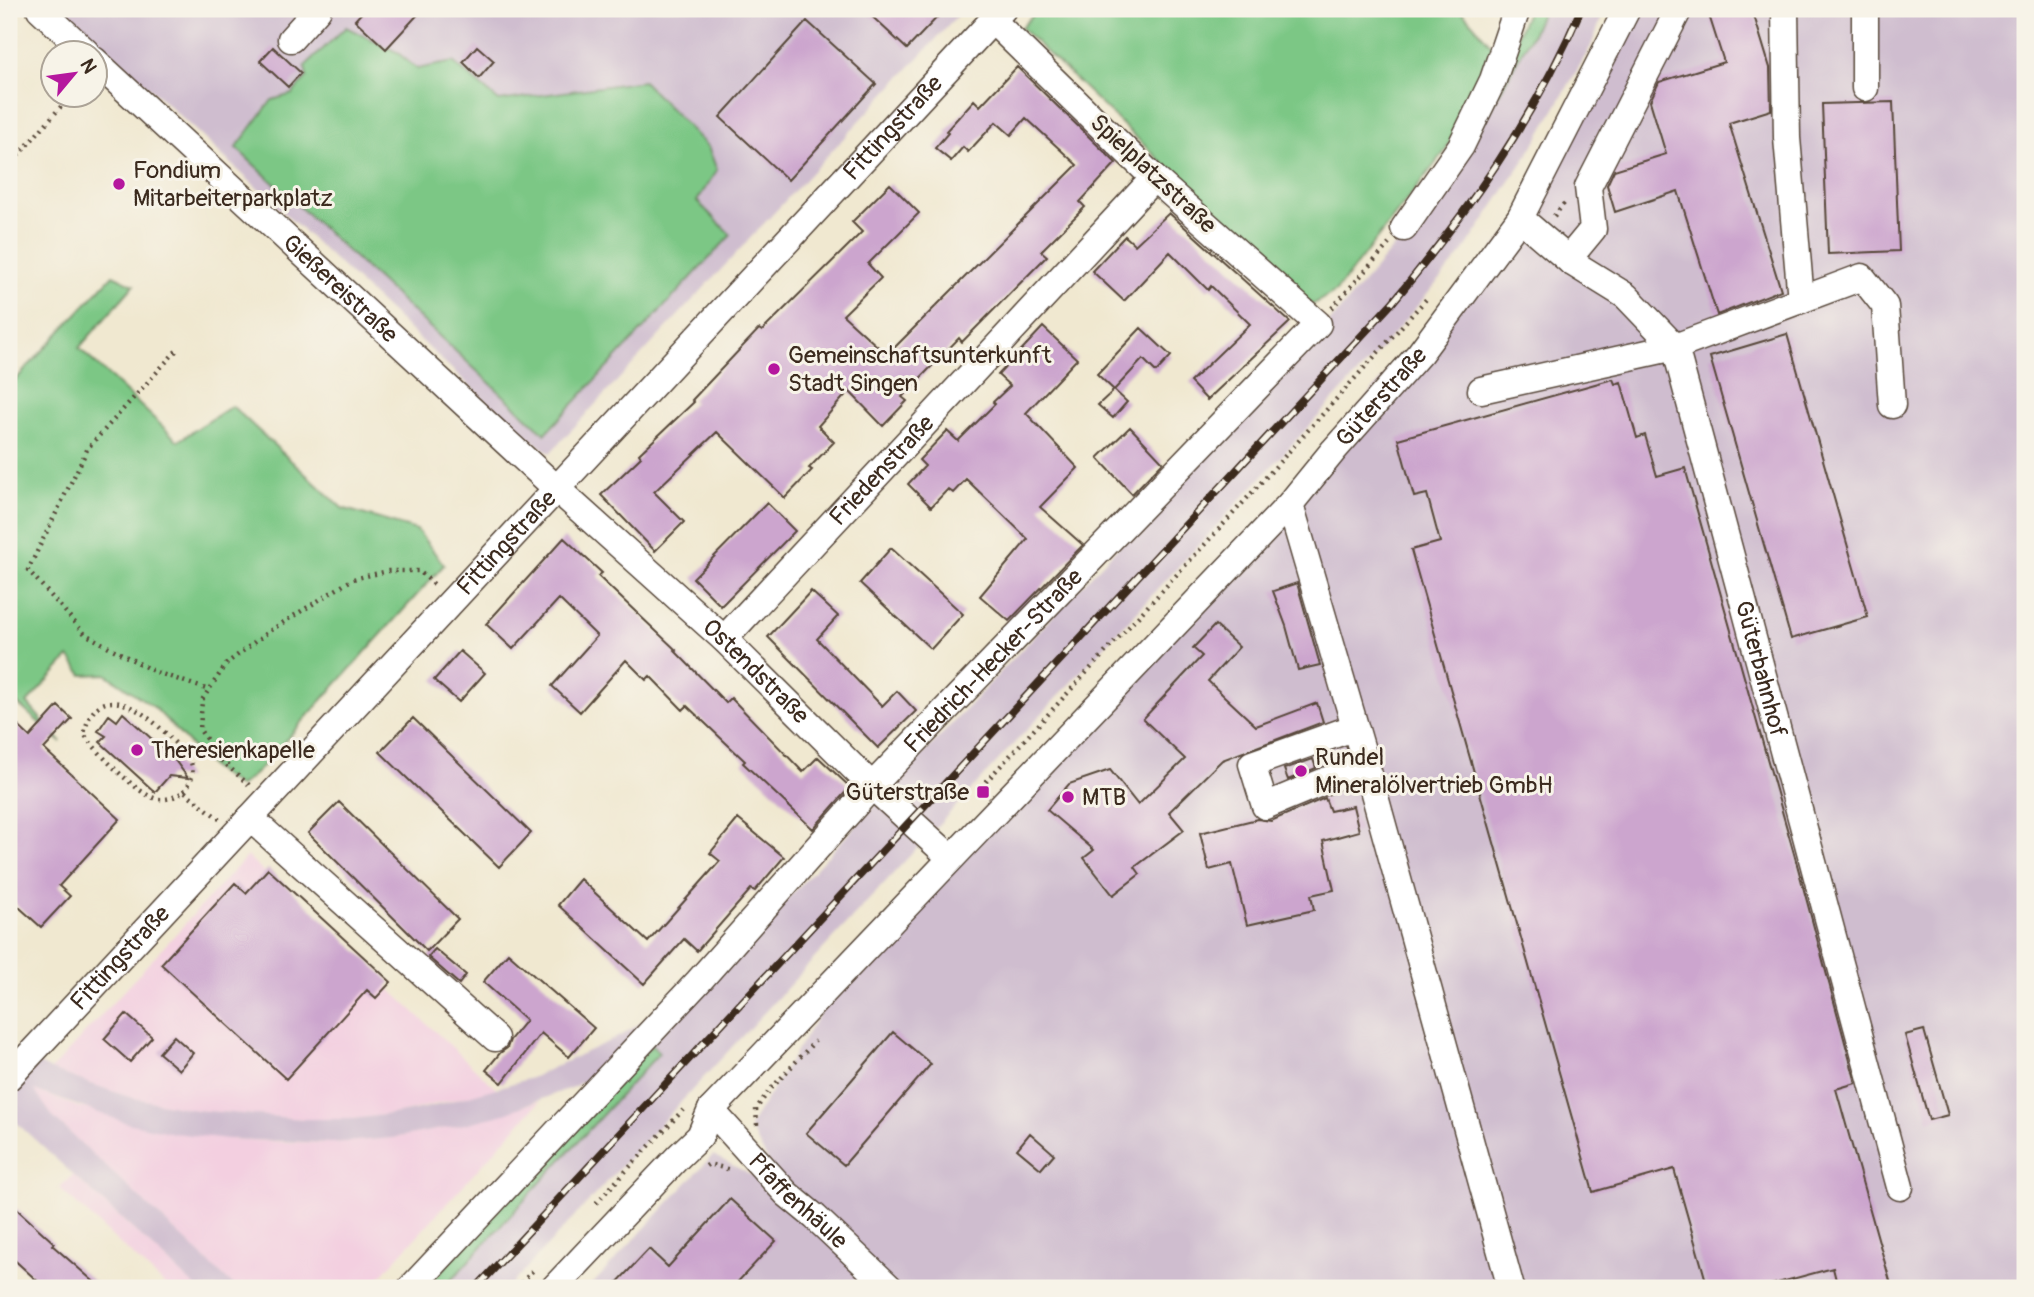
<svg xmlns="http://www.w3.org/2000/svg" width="2034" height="1297" viewBox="0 0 2034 1297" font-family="Pangolin,sans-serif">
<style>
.built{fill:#f3cfe0}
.industrial{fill:#cfbdcf}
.green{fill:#7cc785;stroke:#5c7852;stroke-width:2}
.building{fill:#cca5ce}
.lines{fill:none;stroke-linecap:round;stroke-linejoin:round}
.minor-casing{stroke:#564639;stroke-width:29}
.path{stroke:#564639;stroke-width:4.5;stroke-dasharray:2 5;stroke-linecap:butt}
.minor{stroke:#fff;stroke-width:26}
.rail-casing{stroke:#3b2a1e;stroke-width:8}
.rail{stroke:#f7f3e8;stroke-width:5;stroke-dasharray:16;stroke-linecap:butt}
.poi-dot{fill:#b5179e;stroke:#f7f3e8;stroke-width:2.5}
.labels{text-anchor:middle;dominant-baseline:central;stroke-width:6;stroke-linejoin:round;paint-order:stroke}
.street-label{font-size:24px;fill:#3b2a1e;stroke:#f7f3e8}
.poi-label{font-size:24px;fill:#3b2a1e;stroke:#f7f3e8;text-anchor:start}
</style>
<rect width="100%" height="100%" fill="#f7f3e8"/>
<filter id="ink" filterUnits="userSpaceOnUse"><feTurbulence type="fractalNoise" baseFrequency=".0143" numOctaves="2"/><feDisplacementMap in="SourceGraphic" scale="14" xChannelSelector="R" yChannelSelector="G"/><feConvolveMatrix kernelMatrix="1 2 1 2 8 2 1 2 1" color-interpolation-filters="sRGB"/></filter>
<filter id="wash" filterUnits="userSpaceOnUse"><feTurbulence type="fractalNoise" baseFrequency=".00686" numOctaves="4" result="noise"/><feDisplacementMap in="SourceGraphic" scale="28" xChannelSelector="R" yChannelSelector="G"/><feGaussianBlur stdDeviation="1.57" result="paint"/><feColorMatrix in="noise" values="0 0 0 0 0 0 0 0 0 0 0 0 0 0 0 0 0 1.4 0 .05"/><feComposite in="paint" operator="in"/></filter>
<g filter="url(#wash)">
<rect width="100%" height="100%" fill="#f0e8d0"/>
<path class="built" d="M 247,856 L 497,1089 L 399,1113 L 354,1119 L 303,1119 L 196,1110 L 129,1097 L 51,1070 Z
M 32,1089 L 78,1107 L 228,1139 L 285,1142 L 332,1143 L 392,1138 L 452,1127 L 540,1101 L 370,1288 L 236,1288 L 54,1118 Z
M 73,1175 L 197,1288 L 168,1288 L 59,1188 Z"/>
<path class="industrial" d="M 65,9 L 964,9 L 550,453 L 516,429 Z
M 1543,9 L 1605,9 L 1591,46 L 1534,145 L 1464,251 L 1378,352 L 508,1288 L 444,1288 L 659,1053 L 652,1045 L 573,1087 L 497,1116 L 452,1127 L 392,1138 L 332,1143 L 228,1139 L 174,1133 L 127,1123 L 34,1090 L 54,1118 L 236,1288 L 197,1288 L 9,1116 L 9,1048 L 51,1070 L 129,1097 L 196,1110 L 303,1119 L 354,1119 L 399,1113 L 434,1106 L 531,1078 L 620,1036 L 693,990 L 743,946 L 1336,315 L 1415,222 L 1479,130 L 1533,32 Z
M 1627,9 L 2025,9 L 2025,1288 L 589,1288 L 713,1155 L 786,1193 L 749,1127 L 847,970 L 1159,640 L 1520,218 Z"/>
<path class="green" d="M 1038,9 L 1460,9 L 1493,47 L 1446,150 L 1336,291 L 1312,305 L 1021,28 Z
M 1528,9 L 1543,9 L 1533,32 L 1479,130 Z
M 346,27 L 397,52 L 417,69 L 453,62 L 499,101 L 643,81 L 708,147 L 717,170 L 697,201 L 731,235 L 545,434 L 236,148 L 272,100 L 292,94 L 307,77 L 305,66 Z
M 113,275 L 134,285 L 79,348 L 178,441 L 232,406 L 342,508 L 417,530 L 444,565 L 257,772 L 239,787 L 213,769 L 155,708 L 106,674 L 83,675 L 69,657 L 27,703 L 61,742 L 9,696 L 9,387 Z
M 652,1045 L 659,1053 L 444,1288 L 425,1288 Z"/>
<g id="blocks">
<path class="building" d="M 365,9 L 423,9 L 386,49 L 355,20 Z
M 864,9 L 945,9 L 907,49 Z
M 1707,9 L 1752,9 L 1770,68 L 1771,110 L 1729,123 L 1781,290 L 1717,315 L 1678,191 L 1615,212 L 1607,185 L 1614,170 L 1666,154 L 1650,101 L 1659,82 L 1724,62 Z
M 807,21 L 876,84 L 788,180 L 720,117 Z
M 477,46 L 494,61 L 479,78 L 463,62 Z
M 273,47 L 301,73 L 288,87 L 260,61 Z
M 1017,67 L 1116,163 L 1080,202 L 1085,207 L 1041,251 L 1047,256 L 962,342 L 959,338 L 902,397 L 907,401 L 883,426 L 849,391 L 818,426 L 834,442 L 809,468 L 812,470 L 785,498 L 717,432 L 654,492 L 684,522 L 655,551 L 601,495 L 641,457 L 639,454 L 694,402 L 692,400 L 759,329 L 762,331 L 862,232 L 852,222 L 890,184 L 919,213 L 868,264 L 881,278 L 843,315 L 887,355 L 1077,165 L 1026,118 L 1011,135 L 996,122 L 968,152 L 963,147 L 951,161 L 935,148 L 948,133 L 946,131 L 974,100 L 980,106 Z
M 1893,102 L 1899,251 L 1828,254 L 1822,104 Z
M 1169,213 L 1290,322 L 1207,400 L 1190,382 L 1250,324 L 1211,286 L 1208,290 L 1170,252 L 1124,301 L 1092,271 L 1125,236 L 1135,245 Z
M 1043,327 L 1077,359 L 1026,413 L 1078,468 L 1040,507 L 1083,545 L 1009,621 L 980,596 L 1028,539 L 966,479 L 953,493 L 948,489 L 931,507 L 908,484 L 925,466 L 919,460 L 947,431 L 958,441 L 995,404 L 993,402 L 1010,386 L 998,375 Z
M 1141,328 L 1171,356 L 1156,372 L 1143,359 L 1114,390 L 1097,374 Z
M 1787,334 L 1868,617 L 1791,639 L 1710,357 Z
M 1613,379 L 1615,384 L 1621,382 L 1637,438 L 1645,435 L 1657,476 L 1685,468 L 1795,857 L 1856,1083 L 1836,1089 L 1892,1288 L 1838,1288 L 1833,1268 L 1759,1288 L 1708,1288 L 1674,1169 L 1593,1192 L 1411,550 L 1440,542 L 1427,494 L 1414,497 L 1398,439 Z
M 1114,390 L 1127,402 L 1113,418 L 1098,405 Z
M 1130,427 L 1163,462 L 1132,494 L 1098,458 Z
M 767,503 L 795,531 L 721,606 L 693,578 Z
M 564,538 L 602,573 L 598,576 L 676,650 L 675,651 L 726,703 L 731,698 L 803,772 L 818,757 L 850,787 L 813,829 L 743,763 L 745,761 L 687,706 L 683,710 L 650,676 L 646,680 L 626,660 L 580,712 L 552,686 L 597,636 L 559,599 L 513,649 L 486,624 Z
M 891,548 L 963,614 L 931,649 L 860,583 Z
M 1297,583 L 1320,665 L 1298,670 L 1286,626 L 1273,591 Z
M 811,591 L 838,616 L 817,639 L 882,706 L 897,691 L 916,711 L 878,748 L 768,637 Z
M 1215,625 L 1239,647 L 1208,681 L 1256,726 L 1317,703 L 1323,722 L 1222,760 L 1169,812 L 1184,830 L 1135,867 L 1140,874 L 1113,895 L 1084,858 L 1094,850 L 1047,810 L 1069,784 L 1110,770 L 1138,805 L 1185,759 L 1143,719 L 1202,656 L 1193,648 Z
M 460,651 L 485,673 L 459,702 L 434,680 Z
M 58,706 L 72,719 L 44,749 L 120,819 L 59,886 L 70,896 L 41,927 L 9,898 L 9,717 L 30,737 Z
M 123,713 L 174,759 L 188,778 L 169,776 L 155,792 L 100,742 L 106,736 L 98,731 L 109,715 L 117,721 Z
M 413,718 L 531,833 L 499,867 L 380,752 Z
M 1313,759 L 1316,768 L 1288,780 L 1284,769 Z
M 1325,798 L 1330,811 L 1353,806 L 1359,831 L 1323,841 L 1334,890 L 1311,895 L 1314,910 L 1247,925 L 1232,864 L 1209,870 L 1200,833 L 1257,819 L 1271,821 Z
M 339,802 L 458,919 L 427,951 L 308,833 Z
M 738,819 L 784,857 L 755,891 L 751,889 L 697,951 L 684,939 L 644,984 L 558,905 L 580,879 L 648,942 L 720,861 L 710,853 Z
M 268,869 L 391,982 L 376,998 L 367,990 L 286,1079 L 161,964 L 235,883 L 246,893 Z
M 435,949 L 466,975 L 459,984 L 428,957 Z
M 508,953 L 594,1028 L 569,1057 L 541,1033 L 502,1083 L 486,1070 L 500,1053 L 507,1048 L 510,1040 L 526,1020 L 483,982 Z
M 126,1014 L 152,1037 L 130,1062 L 104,1039 Z
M 1924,1030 L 1948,1115 L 1929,1120 L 1905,1035 Z
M 893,1032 L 931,1064 L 844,1165 L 806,1133 Z
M 174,1036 L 193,1053 L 179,1070 L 159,1053 Z
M 1030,1133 L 1054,1154 L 1041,1169 L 1017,1149 Z
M 730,1199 L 776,1241 L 732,1288 L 612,1288 L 649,1249 L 668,1267 Z
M 9,1202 L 54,1243 L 52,1245 L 101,1288 L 45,1288 L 9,1255 Z"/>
</g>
</g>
<g filter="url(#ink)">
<use href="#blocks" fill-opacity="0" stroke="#564639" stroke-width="2"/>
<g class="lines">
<defs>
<g id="minor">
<path d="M 40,9 L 86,52"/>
<path d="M 1785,9 L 1787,138 L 1801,300"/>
<path d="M 1865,9 L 1865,88"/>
<path d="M 291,39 L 318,9"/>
<path id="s1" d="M 94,60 L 557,489 L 724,639 L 872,786 L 951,858"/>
<path id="s2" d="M 1520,218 L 1571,262 L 1626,296 L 1675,347 L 1900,1187"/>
<path d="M 1404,228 L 1461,146 L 1493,80 L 1517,9"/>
<path d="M 1571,262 L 1574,252 L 1593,229 L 1588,187 L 1679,9"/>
<path d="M 1481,390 L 1675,347 L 1862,277 L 1885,306 L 1892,405"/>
<path d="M 1290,504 L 1366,764 L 1511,1288"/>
<path id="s3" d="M 724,639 L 1154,178"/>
<path d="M 1353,728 L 1252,764 L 1265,806 L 1366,764"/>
<path d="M 250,818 L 495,1038"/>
<path id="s4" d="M 9,1077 L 1003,9"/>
<path id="s5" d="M 711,1110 L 787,1194 L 815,1217 L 890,1288"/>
<path id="s6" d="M 411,1288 L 698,982 L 872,786 L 1318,324 L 1154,178 L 992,20"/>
<path id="s7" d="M 554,1288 L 679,1156 L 700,1136 L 711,1110 L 1290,504 L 1334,450 L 1420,353 L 1520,218 L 1627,9"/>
</g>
</defs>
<use href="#minor" class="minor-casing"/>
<path class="path" d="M 9,166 L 72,94
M 1554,216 L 1566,201
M 1332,308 L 1389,244
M 176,351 L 88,448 L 28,570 L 85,634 L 153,671 L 209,690
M 249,785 L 219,758 L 200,730 L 202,700 L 227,663 L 271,630 L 353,579 L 388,571 L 419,571 L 436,586
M 981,787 L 1231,516 L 1428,297
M 184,791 C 190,784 194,776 192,766 C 189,755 180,748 172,740 C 147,712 97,674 84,734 C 96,751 138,796 158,799 C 168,800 176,797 184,791 L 219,819
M 757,1125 L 756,1109 L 769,1091 L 815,1041
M 706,1166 L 709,1164 L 731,1170
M 596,1203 L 683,1110
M 517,1288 L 535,1268"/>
<use href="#minor" class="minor"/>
<defs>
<path id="rail" d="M 476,1288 L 1392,303 C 1467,213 1535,118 1581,9"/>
</defs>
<use href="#rail" class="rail-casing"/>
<use href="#rail" class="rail"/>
</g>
</g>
<g class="poi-dot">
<circle cx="119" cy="184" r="7"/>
<circle cx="774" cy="369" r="7"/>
<circle cx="137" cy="750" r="7"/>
<circle cx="1301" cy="771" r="7"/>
<rect x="976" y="785" width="14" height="14" rx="3.5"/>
<circle cx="1068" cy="797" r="7"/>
</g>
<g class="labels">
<g class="street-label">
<text stroke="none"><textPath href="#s4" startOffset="1297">Fittingstraße</textPath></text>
<text transform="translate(1153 174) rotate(43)">Spielplatzstraße</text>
<text stroke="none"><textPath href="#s1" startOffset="336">Gießereistraße</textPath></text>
<text stroke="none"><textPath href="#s7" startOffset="1218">Güterstraße</textPath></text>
<text stroke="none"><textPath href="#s3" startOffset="231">Friedenstraße</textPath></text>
<text stroke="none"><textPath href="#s4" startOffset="730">Fittingstraße</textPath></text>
<text stroke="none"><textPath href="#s6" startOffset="856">Friedrich-Hecker-Straße</textPath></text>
<text stroke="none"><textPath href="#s2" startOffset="536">Güterbahnhof</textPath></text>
<text stroke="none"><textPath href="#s1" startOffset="901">Ostendstraße</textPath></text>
<text stroke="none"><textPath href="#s4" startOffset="163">Fittingstraße</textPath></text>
<text stroke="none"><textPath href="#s5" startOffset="126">Pfaffenhäule</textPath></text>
</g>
<g class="poi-label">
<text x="133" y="170">Fondium<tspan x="133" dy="28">Mitarbeiterparkplatz</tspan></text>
<text x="788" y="355">Gemeinschaftsunterkunft<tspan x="788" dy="28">Stadt Singen</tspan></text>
<text x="151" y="750">Theresienkapelle</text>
<text x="1315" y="757">Rundel<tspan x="1315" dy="28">Mineralölvertrieb GmbH</tspan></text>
<text x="969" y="792" text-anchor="end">Güterstraße</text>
<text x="1082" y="797">MTB</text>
</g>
</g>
<rect width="2034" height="1297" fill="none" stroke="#f7f3e8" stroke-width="35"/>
<g transform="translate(74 74) rotate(61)"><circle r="33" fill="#f7f3e8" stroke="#aca397" stroke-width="2"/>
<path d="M0-5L12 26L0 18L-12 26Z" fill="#b5179e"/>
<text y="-10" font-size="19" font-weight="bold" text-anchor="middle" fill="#3b2a1e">N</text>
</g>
</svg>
